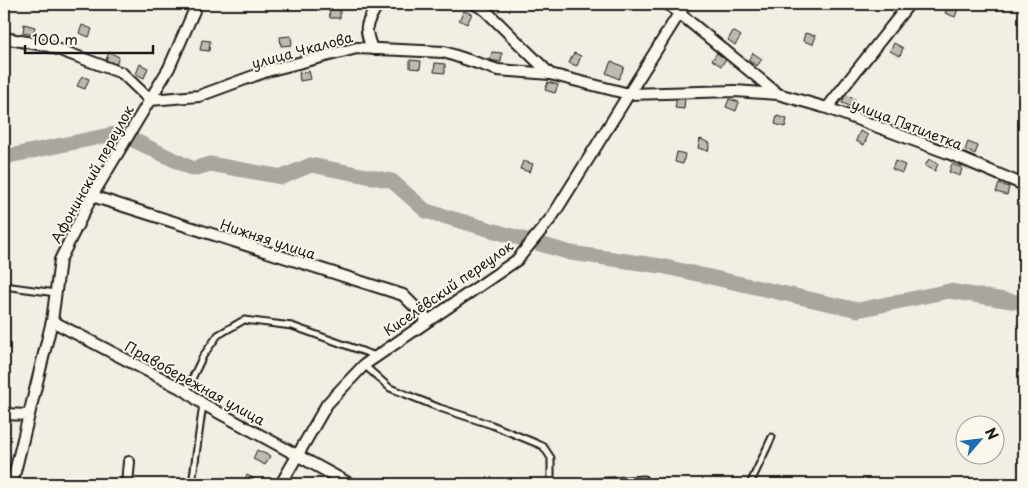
<svg xmlns="http://www.w3.org/2000/svg" width="1028" height="488" viewBox="0 0 1028 488" font-family="'Playpen Sans',sans-serif">
<style>
.lines{fill:none;stroke-linecap:round;stroke-linejoin:round}
.river{stroke:#a9a6a0;stroke-width:15}
.building{fill:#bdbab1;stroke:#1c1c1c}
.lane-casing{stroke:#1c1c1c;stroke-width:9}
.street-casing{stroke:#1c1c1c;stroke-width:14}
.lane{stroke:#fbf7ec;stroke-width:5}
.street{stroke:#fbf7ec;stroke-width:10}
.labels{text-anchor:middle;dominant-baseline:central;stroke-width:4;stroke-linejoin:round;paint-order:stroke}
.street-label{font-size:14px;fill:#1c1c1c;stroke:#fbf7ec}
</style>
<rect width="100%" height="100%" fill="#f2eee4"/>
<filter id="ink" filterUnits="userSpaceOnUse"><feTurbulence type="fractalNoise" baseFrequency=".02" numOctaves="2"/><feDisplacementMap in="SourceGraphic" scale="10" xChannelSelector="R" yChannelSelector="G"/><feConvolveMatrix kernelMatrix="1 2 1 2 8 2 1 2 1" color-interpolation-filters="sRGB"/></filter>
<g filter="url(#ink)">
<g class="lines">
<path class="river" d="M 4,157 L 119,133 L 193,169 L 210,164 L 282,177 L 311,165 L 392,181 L 426,211 L 571,253 L 661,266 L 858,310 L 949,291 L 1024,303"/>
</g>
<path class="building" d="M 948,5 L 958,9 L 955,17 L 945,13 Z
M 340,9 L 340,18 L 330,18 L 329,10 Z
M 464,11 L 472,14 L 467,24 L 459,20 Z
M 24,24 L 35,27 L 33,35 L 23,33 Z
M 82,25 L 92,29 L 89,37 L 79,33 Z
M 733,31 L 741,36 L 735,45 L 728,40 Z
M 805,33 L 816,36 L 813,44 L 803,41 Z
M 291,36 L 292,45 L 281,46 L 280,37 Z
M 202,40 L 210,41 L 209,51 L 200,50 Z
M 894,43 L 903,48 L 900,56 L 890,51 Z
M 109,52 L 119,57 L 116,65 L 106,60 Z
M 492,52 L 502,53 L 501,62 L 490,60 Z
M 574,53 L 581,56 L 577,66 L 569,63 Z
M 717,53 L 726,59 L 721,66 L 712,60 Z
M 753,53 L 762,59 L 757,66 L 748,60 Z
M 410,60 L 421,61 L 420,69 L 410,68 Z
M 611,61 L 624,67 L 619,79 L 606,73 Z
M 435,63 L 445,64 L 445,73 L 434,72 Z
M 140,64 L 148,68 L 144,78 L 136,74 Z
M 309,71 L 311,79 L 300,81 L 299,73 Z
M 82,76 L 89,79 L 85,89 L 77,86 Z
M 548,82 L 558,85 L 555,93 L 545,90 Z
M 845,95 L 855,99 L 852,107 L 842,103 Z
M 677,97 L 685,98 L 684,109 L 675,108 Z
M 729,99 L 739,102 L 736,111 L 726,107 Z
M 777,116 L 787,119 L 785,127 L 775,124 Z
M 860,131 L 868,135 L 864,145 L 856,141 Z
M 700,139 L 710,143 L 708,151 L 698,148 Z
M 968,142 L 978,146 L 975,154 L 965,150 Z
M 677,152 L 685,154 L 683,164 L 675,162 Z
M 929,159 L 938,164 L 935,171 L 925,166 Z
M 523,161 L 533,164 L 530,172 L 520,169 Z
M 895,161 L 905,165 L 902,173 L 892,169 Z
M 952,164 L 962,168 L 960,176 L 949,172 Z
M 999,184 L 1009,187 L 1007,195 L 996,192 Z
M 257,450 L 270,456 L 265,465 L 253,459 Z
M 247,475 L 259,481 L 257,484 L 242,484 Z"/>
<g class="lines">
<defs>
<path id="lane" d="M 4,286 L 56,293
M 364,365 L 390,388 L 440,408 L 492,425 L 543,446 L 551,458 L 551,484
M 186,391 L 203,356 L 218,335 L 244,320 L 292,326 L 376,356
M 192,484 L 203,404
M 585,484 L 592,482 L 644,479
M 750,484 L 772,437"/>
<path id="street" d="M 668,4 L 778,94
M 4,38 L 49,46 L 122,73 L 150,100 L 199,96 L 267,71 L 357,48 L 444,52 L 498,70 L 550,74 L 485,10 L 475,4
M 372,49 C 363,25 366,25 378,4
M 550,74 L 629,94 L 735,91 L 778,94 L 827,108 L 948,153 L 1024,185
M 827,108 L 909,4
M 92,196 L 403,295 L 428,320
M 52,321 L 186,391 L 203,404 L 350,484
M 4,414 L 29,415
M 12,484 L 52,321 L 60,260 L 92,196 L 169,68 L 197,4
M 127,484 L 129,462
M 281,484 L 327,404 L 364,365 L 517,260 L 552,217 L 685,4"/>
</defs>
<use href="#lane" class="lane-casing"/>
<use href="#street" class="street-casing"/>
<use href="#lane" class="lane"/>
<use href="#street" class="street"/>
</g>
</g>
<g class="labels">
<g class="street-label">
<text transform="translate(302 50) rotate(-15)">улица Чкалова</text>
<text transform="translate(907 124) rotate(21)">улица Пятилетка</text>
<text transform="translate(92 174) rotate(-61)">Афонинский переулок</text>
<text transform="translate(268 239) rotate(18)">Нижняя улица</text>
<text transform="translate(448 288) rotate(-35)">Киселёвский переулок</text>
<text transform="translate(195 383) rotate(29)">Правобережная улица</text>
</g>
</g>
<rect width="1028" height="488" fill="none" stroke="#fbf7ec" stroke-width="20"/>
<rect x="10" y="10" width="1008" height="468" fill="none" stroke="#1c1c1c" stroke-width="2" filter="url(#ink)"/>
<g transform="translate(980 440) rotate(62)"><circle r="24" fill="#fbf7ec" stroke="#a29f99"/>
<path d="M0-4L9 19L0 12L-9 19Z" fill="#1f6fb2"/>
<text y="-8" font-size="14" font-weight="bold" text-anchor="middle" fill="#1c1c1c">N</text>
</g>
<path d="M25 45v8h128v-8" fill="none" stroke="#1c1c1c" stroke-width="2.5"/>
<text x="32" y="45" font-size="15" fill="#1c1c1c" stroke="#fbf7ec" stroke-width="4" paint-order="stroke">100 m</text>
</svg>
